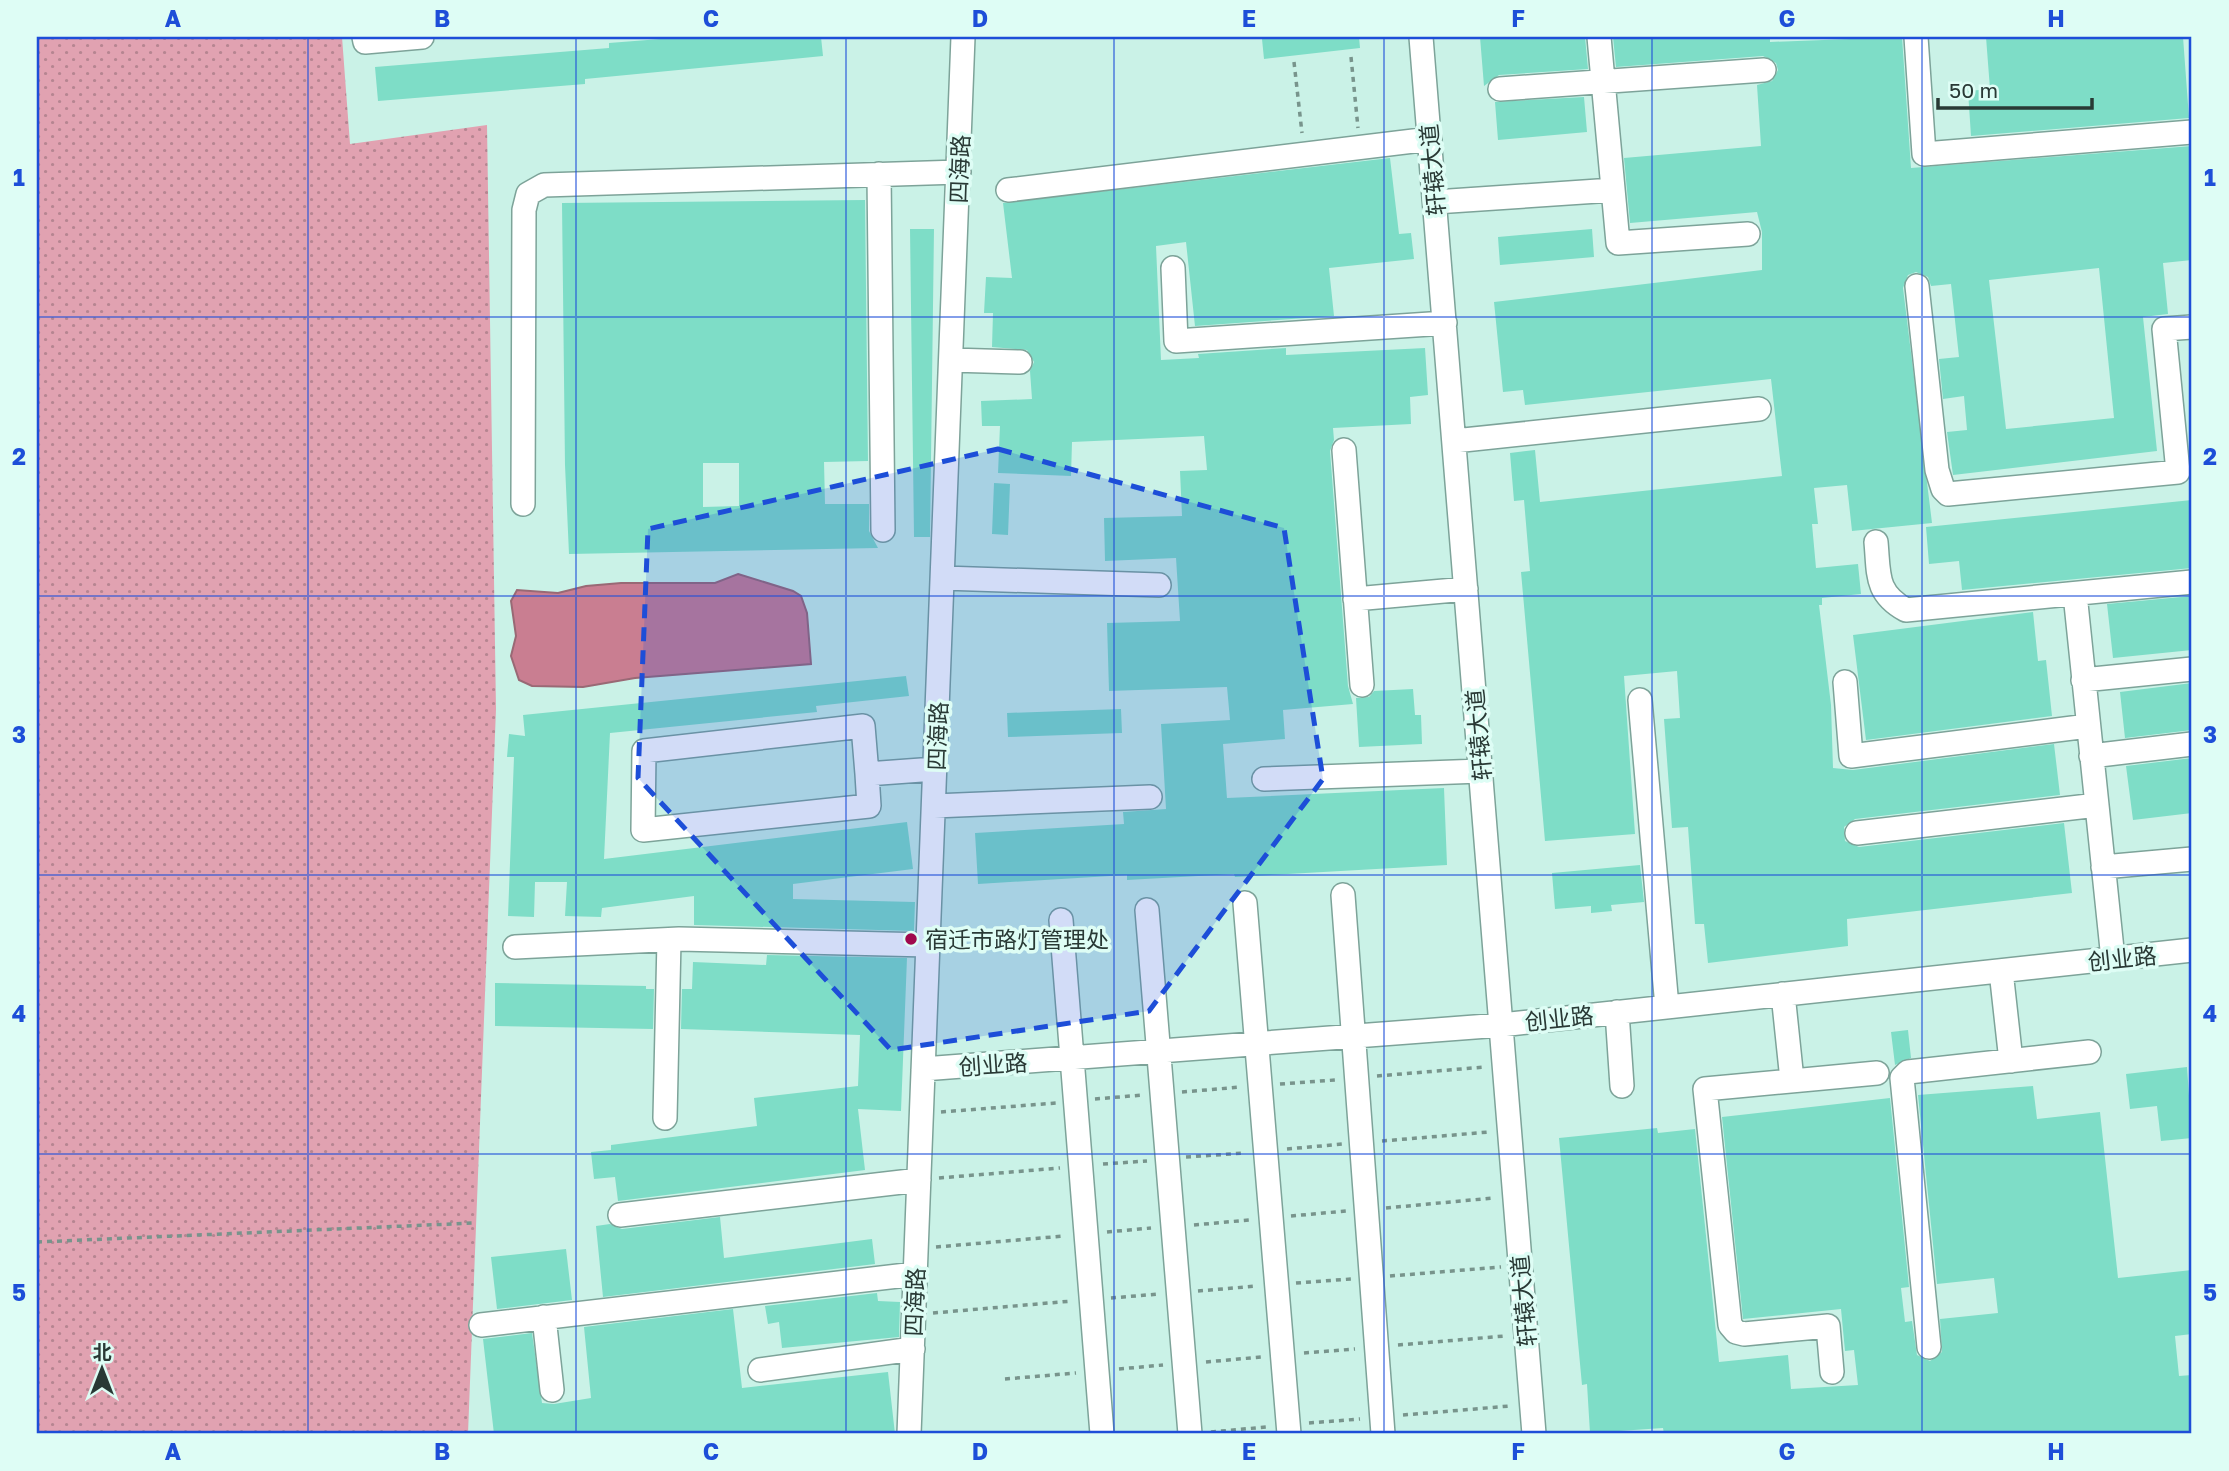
<svg xmlns="http://www.w3.org/2000/svg" width="2229" height="1471" viewBox="0 0 2229 1471" font-family="'Golos Text','Noto Sans SC',sans-serif">
<style>
.park{fill:url(#park-dots)}
.water{fill:#c97e91;stroke:#996975;stroke-width:2}
.building{fill:#7eddc7;fill-rule:evenodd}
.lines{fill:none;stroke-linecap:round;stroke-linejoin:round}
.minor-casing{stroke:#7da399;stroke-width:26}
.path{stroke:#78948c;stroke-width:3.5;stroke-dasharray:5 5;stroke-linecap:butt}
.minor{stroke:#fff;stroke-width:23}
.marked{fill:#1d4ed8;fill-opacity:0.2;stroke:#1d4ed8;stroke-width:5;stroke-dasharray:14 9;stroke-linejoin:round}
.grid{fill:none;stroke:#1d4ed8;stroke-width:2;stroke-opacity:0.55}
.poi-dot{fill:#a0094d;stroke:#defdf5;stroke-width:2.5}
.labels{text-anchor:middle;dominant-baseline:central;stroke-width:7;stroke-linejoin:round;paint-order:stroke}
.street-label{font-size:23px;fill:#293935;stroke:#defdf5}
.poi-label{font-size:23px;fill:#293935;stroke:#defdf5;text-anchor:start}
.neatline{fill:none;stroke:#1d4ed8;stroke-width:2.5}
.grid-label{font-size:23px;text-anchor:middle;font-weight:bold;fill:#1d4ed8}
</style>
<defs>
<pattern id="park-dots" width="8" height="8" patternUnits="userSpaceOnUse" patternTransform="scale(1.75)"><rect width="8" height="8" fill="#e1a2b1"/><path d="M2 2h.1M6 6h.1" fill="none" stroke="#b68591" stroke-width="1.8" stroke-linecap="round"/></pattern>
</defs>
<rect width="100%" height="100%" fill="#caf2e7"/>
<path class="park" d="M 37,37 L 342,37 L 350,144 L 487,125 L 496,709 L 468,1434 L 37,1434 Z"/>
<path class="water" d="M 738,574 L 793,591 L 801,596 L 807,613 L 811,664 L 635,678 L 583,687 L 532,686 L 519,680 L 511,656 L 516,636 L 511,601 L 517,590 L 558,593 L 586,586 L 621,583 L 715,583 Z"/>
<path class="building" d="M 686,37 L 821,37 L 823,56 L 585,79 L 585,84 L 378,101 L 375,67 L 609,48 L 609,43 Z
M 1280,37 L 1359,37 L 1360,48 L 1264,59 L 1262,39 Z
M 1480,37 L 1585,37 L 1588,69 L 1499,75 L 1484,86 Z
M 1613,37 L 1770,37 L 1770,42 L 1902,37 L 1911,168 L 2192,146 L 2192,260 L 2163,263 L 2168,314 L 2143,317 L 2157,451 L 1953,475 L 1947,432 L 1967,430 L 1964,396 L 1943,399 L 1939,359 L 1959,357 L 1951,284 L 1931,286 L 1928,277 L 1916,272 L 1908,275 L 1903,288 L 1932,523 L 1852,531 L 1847,485 L 1814,488 L 1818,524 L 1812,524 L 1816,568 L 1858,564 L 1861,594 L 1822,598 L 1822,605 L 1819,605 L 1831,705 L 1833,768 L 1853,770 L 2054,744 L 2060,795 L 1855,819 L 1844,827 L 1845,841 L 1859,847 L 2064,823 L 2072,893 L 1847,919 L 1848,946 L 1708,963 L 1704,924 L 1695,924 L 1688,827 L 1672,828 L 1664,719 L 1680,718 L 1677,671 L 1624,676 L 1635,834 L 1545,841 L 1521,572 L 1530,571 L 1524,500 L 1514,501 L 1510,453 L 1535,450 L 1540,502 L 1782,476 L 1771,379 L 1525,405 L 1523,390 L 1503,392 L 1494,302 L 1762,270 L 1762,232 L 1757,212 L 1630,223 L 1624,158 L 1761,146 L 1757,85 L 1772,81 L 1778,70 L 1776,63 L 1763,56 L 1616,67 ZM 2099,268 L 2114,418 L 2006,429 L 1989,280 Z
M 1986,37 L 2183,37 L 2189,118 L 1971,136 L 1968,91 L 1990,89 Z
M 1584,97 L 1587,132 L 1498,140 L 1495,102 Z
M 1390,158 L 1399,234 L 1411,233 L 1414,259 L 1329,268 L 1334,316 L 1195,326 L 1186,242 L 1156,246 L 1161,360 L 1199,358 L 1198,354 L 1286,348 L 1286,355 L 1425,348 L 1428,395 L 1410,397 L 1411,424 L 1333,428 L 1334,440 L 1330,451 L 1348,686 L 1353,704 L 1283,710 L 1285,739 L 1223,744 L 1227,798 L 1444,788 L 1447,865 L 1235,877 L 1234,874 L 1127,880 L 1127,875 L 978,884 L 975,833 L 1124,824 L 1123,812 L 1166,809 L 1161,724 L 1230,720 L 1227,687 L 1109,691 L 1107,623 L 1180,621 L 1176,558 L 1105,561 L 1104,518 L 1182,516 L 1180,471 L 1207,470 L 1204,436 L 1072,442 L 1071,476 L 998,473 L 1000,426 L 982,426 L 981,401 L 1032,399 L 1030,371 L 1034,362 L 1027,350 L 992,347 L 993,313 L 984,313 L 986,277 L 1012,278 L 1003,203 Z
M 865,200 L 868,461 L 824,462 L 825,504 L 869,504 L 869,531 L 878,548 L 569,554 L 565,465 L 562,203 ZM 703,463 L 739,463 L 739,506 L 703,507 Z
M 910,229 L 934,229 L 930,537 L 914,537 Z
M 1592,229 L 1594,257 L 1500,265 L 1498,237 Z
M 994,483 L 1010,484 L 1008,535 L 992,534 Z
M 2192,500 L 2192,568 L 1962,590 L 1959,561 L 1929,564 L 1926,527 Z
M 2192,596 L 2192,650 L 2113,658 L 2107,604 Z
M 2033,612 L 2038,661 L 2046,660 L 2052,716 L 1866,740 L 1853,635 Z
M 906,676 L 909,696 L 816,706 L 817,712 L 610,733 L 604,859 L 907,822 L 913,869 L 793,884 L 793,899 L 915,902 L 914,931 L 694,925 L 694,896 L 602,908 L 601,917 L 565,916 L 567,882 L 535,882 L 534,917 L 508,916 L 514,757 L 507,757 L 509,734 L 525,736 L 523,715 Z
M 2192,683 L 2192,730 L 2125,738 L 2120,692 Z
M 1413,689 L 1415,715 L 1421,715 L 1422,744 L 1359,747 L 1356,698 L 1369,697 L 1374,691 Z
M 1121,709 L 1122,733 L 1008,737 L 1007,713 Z
M 2192,758 L 2192,813 L 2133,820 L 2126,766 Z
M 1640,865 L 1644,902 L 1611,905 L 1612,911 L 1591,913 L 1591,906 L 1555,909 L 1552,873 Z
M 767,955 L 907,958 L 901,1111 L 858,1109 L 865,1170 L 618,1201 L 615,1177 L 594,1179 L 591,1152 L 611,1150 L 611,1145 L 757,1126 L 754,1098 L 858,1086 L 860,1035 L 681,1029 L 682,989 L 692,989 L 693,962 L 766,965 Z
M 495,983 L 646,986 L 646,989 L 654,989 L 653,1029 L 495,1026 Z
M 1908,1030 L 1911,1058 L 1895,1065 L 1891,1032 Z
M 2187,1067 L 2192,1138 L 2161,1141 L 2157,1106 L 2130,1109 L 2126,1074 Z
M 2033,1086 L 2037,1119 L 2100,1112 L 2118,1278 L 2192,1270 L 2192,1334 L 2175,1336 L 2179,1376 L 2192,1375 L 2192,1431 L 2164,1434 L 1664,1434 L 1663,1428 L 1590,1433 L 1587,1384 L 1582,1385 L 1559,1138 L 1657,1128 L 1658,1133 L 1695,1129 L 1719,1362 L 1788,1355 L 1791,1389 L 1858,1385 L 1854,1350 L 1845,1351 L 1841,1309 L 1743,1319 L 1722,1117 L 1890,1098 L 1909,1287 L 1901,1288 L 1905,1322 L 1912,1321 L 1917,1355 L 1930,1361 L 1942,1352 L 1940,1319 L 1998,1313 L 1994,1278 L 1937,1284 L 1918,1095 Z
M 720,1217 L 724,1258 L 872,1239 L 875,1264 L 603,1297 L 596,1226 L 610,1224 L 622,1229 Z
M 566,1249 L 572,1300 L 497,1309 L 491,1257 Z
M 877,1293 L 878,1301 L 900,1302 L 899,1337 L 782,1348 L 779,1322 L 768,1324 L 765,1306 Z
M 733,1309 L 742,1388 L 888,1372 L 895,1434 L 494,1434 L 483,1339 L 532,1333 L 542,1403 L 554,1404 L 591,1398 L 584,1327 Z"/>
<g class="lines">
<defs>
<path id="minor" d="M 364,37 L 365,42 L 422,37
M 1421,37 L 1534,1434
M 1599,37 L 1618,243 L 1748,234
M 1916,37 L 1924,154 L 2192,132
M 1500,89 L 1764,70
M 879,174 L 883,530
M 1008,190 L 1430,139
M 1435,202 L 1613,190
M 1173,268 L 1176,341 L 1445,323
M 1917,286 L 1937,470 L 1943,489 L 1948,494 L 2178,472 L 2164,329 L 2192,327
M 951,360 L 1020,362
M 1454,441 L 1759,409
M 1344,450 L 1362,685
M 523,504 L 524,210 L 528,194 L 544,185 L 959,172
M 1876,542 C 1879,574 1875,593 1906,610 L 2192,582
M 943,578 L 1159,585
M 2075,594 L 2113,959
M 1355,599 L 1466,589
M 2083,680 L 2192,669
M 1845,682 L 1851,756 L 2088,726
M 1640,700 L 1667,1007
M 2091,756 L 2192,744
M 867,774 L 869,806 L 643,830 L 644,751 L 863,726 L 867,774 L 935,769
M 1264,779 L 1481,771
M 934,806 L 1150,797
M 1857,833 L 2097,805
M 2103,867 L 2192,859
M 1343,895 L 1383,1434
M 1245,903 L 1289,1434
M 1147,910 L 1190,1434
M 1061,920 L 1102,1434
M 515,947 L 679,939 L 928,945
M 2001,971 L 2011,1061
M 1783,994 L 1792,1080
M 1617,1012 L 1622,1086
M 923,1069 L 1501,1025 L 2192,950
M 665,1118 L 669,940
M 620,1215 L 919,1180
M 544,1317 L 552,1390
M 481,1325 L 915,1274
M 1929,1347 L 1902,1078 L 1908,1072 L 2089,1052
M 760,1370 L 913,1349
M 1832,1372 L 1828,1326 L 1744,1334 L 1736,1332 L 1730,1325 L 1705,1089 L 1877,1073
M 909,1434 L 963,37"/>
</defs>
<use href="#minor" class="minor-casing"/>
<path class="path" d="M 1351,57 L 1358,128
M 1294,62 L 1302,133
M 1377,1076 L 1485,1067
M 1280,1084 L 1335,1080
M 1182,1092 L 1241,1087
M 1095,1099 L 1143,1095
M 941,1112 L 1056,1103
M 1382,1141 L 1489,1132
M 1287,1149 L 1343,1144
M 1186,1157 L 1245,1153
M 1103,1164 L 1147,1161
M 939,1178 L 1060,1168
M 1386,1208 L 1493,1198
M 1291,1216 L 1346,1211
M 1194,1225 L 1249,1220
M 1107,1232 L 1151,1228
M 37,1242 L 474,1223
M 936,1247 L 1064,1236
M 1390,1276 L 1501,1267
M 1296,1283 L 1351,1279
M 1198,1291 L 1257,1286
M 1111,1298 L 1159,1294
M 933,1313 L 1072,1301
M 1398,1345 L 1505,1336
M 1304,1353 L 1355,1349
M 1206,1362 L 1261,1357
M 1119,1369 L 1163,1365
M 1005,1379 L 1076,1373
M 1403,1415 L 1510,1406
M 1309,1423 L 1360,1419
M 1211,1432 L 1266,1427"/>
<use href="#minor" class="minor"/>
</g>
<path class="marked" d="M 998,449 L 1284,528 L 1323,779 L 1149,1011 L 891,1050 L 638,778 L 648,529 Z"/>
<path class="grid" d="M 308,37 L 308,1434M 576,37 L 576,1434M 846,37 L 846,1434M 1114,37 L 1114,1434M 1384,37 L 1384,1434M 1652,37 L 1652,1434M 1922,37 L 1922,1434M 37,317 L 2192,317M 37,596 L 2192,596M 37,875 L 2192,875M 37,1154 L 2192,1154"/>
<circle class="poi-dot" cx="911" cy="939" r="7"/>
<g class="labels">
<g class="street-label">
<text transform="translate(959 169) rotate(-88)">四海路</text>
<text transform="translate(1432 170) rotate(-95)">轩辕大道</text>
<text transform="translate(1478 735) rotate(-95)">轩辕大道</text>
<text transform="translate(937 736) rotate(-88)">四海路</text>
<text transform="translate(2122 958) rotate(-6)">创业路</text>
<text transform="translate(1559 1018) rotate(-6)">创业路</text>
<text transform="translate(993 1064) rotate(-4)">创业路</text>
<text transform="translate(1523 1301) rotate(-95)">轩辕大道</text>
<text transform="translate(914 1302) rotate(-88)">四海路</text>
</g>
<g class="poi-label">
<text x="925" y="939">宿迁市路灯管理处</text>
</g>
</g>
<rect width="2229" height="1471" fill="none" stroke="#defdf5" stroke-width="77"/>
<g transform="translate(102 1369)" stroke="#defdf5" stroke-width="5" paint-order="stroke">
<path d="M0-5L12 26L0 18L-12 26Z" fill="#293935"/>
<text y="-10" font-size="19" font-weight="bold" text-anchor="middle" fill="#293935">北</text>
</g>
<path d="M1938 98v10h154v-10" fill="none" stroke="#293935" stroke-width="3.5"/>
<text x="1949" y="98" font-size="21" fill="#293935" stroke="#defdf5" stroke-width="5" paint-order="stroke">50 m</text>
<rect x="38" y="38" width="2152" height="1394" class="neatline"/>
<g class="grid-label">
<text x="173" y="27">A</text>
<text x="442" y="27">B</text>
<text x="711" y="27">C</text>
<text x="980" y="27">D</text>
<text x="1249" y="27">E</text>
<text x="1518" y="27">F</text>
<text x="1787" y="27">G</text>
<text x="2056" y="27">H</text>
<text x="19" y="186">1</text>
<text x="2210" y="186">1</text>
<text x="19" y="465">2</text>
<text x="2210" y="465">2</text>
<text x="19" y="743">3</text>
<text x="2210" y="743">3</text>
<text x="19" y="1022">4</text>
<text x="2210" y="1022">4</text>
<text x="19" y="1301">5</text>
<text x="2210" y="1301">5</text>
<text x="173" y="1460">A</text>
<text x="442" y="1460">B</text>
<text x="711" y="1460">C</text>
<text x="980" y="1460">D</text>
<text x="1249" y="1460">E</text>
<text x="1518" y="1460">F</text>
<text x="1787" y="1460">G</text>
<text x="2056" y="1460">H</text>
</g>
</svg>
